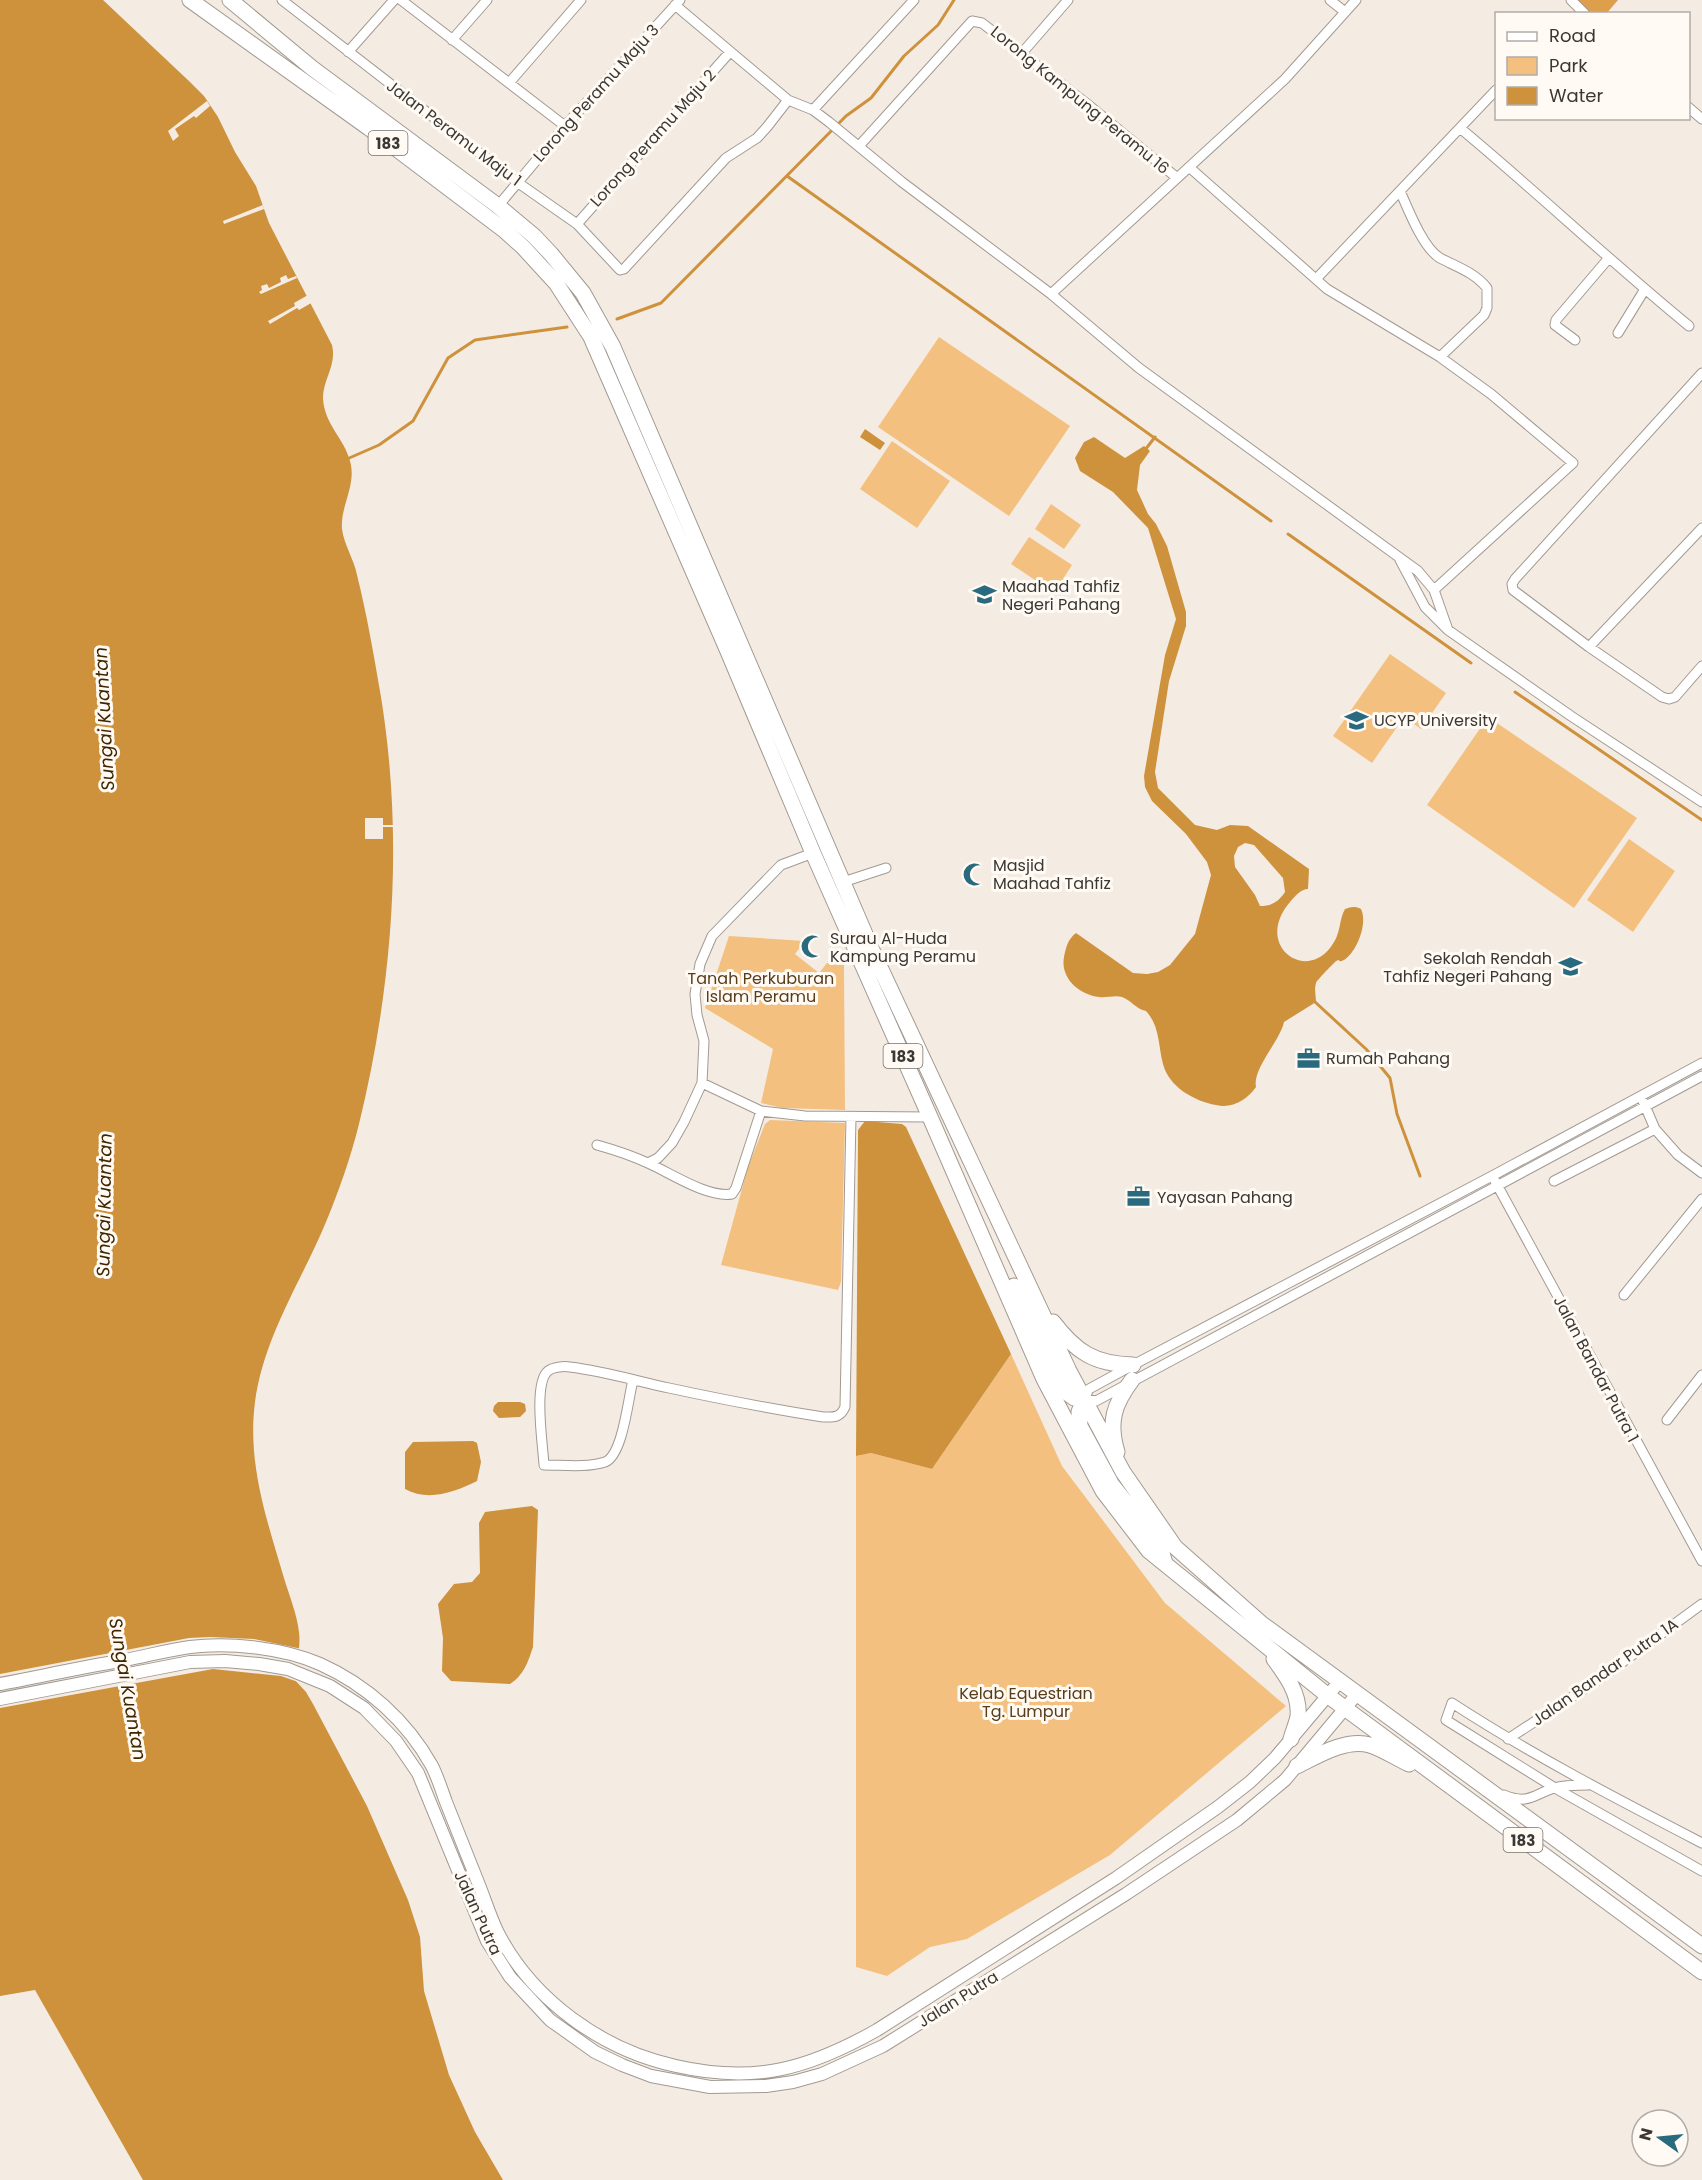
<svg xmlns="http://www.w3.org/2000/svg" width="1702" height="2180" viewBox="0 0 1702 2180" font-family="Poppins,sans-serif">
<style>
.green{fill:#f4c07f}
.forest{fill:#dd9f4b}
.water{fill:#ce913c;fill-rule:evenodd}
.pier{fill:#f4ece3}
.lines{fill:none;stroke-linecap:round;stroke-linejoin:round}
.stream{stroke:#ce913c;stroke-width:3}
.minor-casing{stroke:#a29a92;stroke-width:11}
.secondary-casing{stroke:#a29a92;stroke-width:14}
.trunk-casing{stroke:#a29a92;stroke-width:17}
.minor{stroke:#fff;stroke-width:9}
.secondary{stroke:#fff;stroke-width:12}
.trunk{stroke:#fff;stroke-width:15}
.labels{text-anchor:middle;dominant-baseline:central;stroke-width:6;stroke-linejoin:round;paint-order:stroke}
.shield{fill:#fffaf4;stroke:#76726e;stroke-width:1.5}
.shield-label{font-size:15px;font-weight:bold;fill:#3b3834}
.street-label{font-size:16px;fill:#3b3834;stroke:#fffaf4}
.poi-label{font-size:16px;fill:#3b3834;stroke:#fffaf4;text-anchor:start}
.park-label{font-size:16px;fill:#573d1a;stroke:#fffaf4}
.water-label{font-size:18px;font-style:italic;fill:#3f2601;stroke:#fffaf4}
</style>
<rect width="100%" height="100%" fill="#f4ece3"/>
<path class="green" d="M 939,337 L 1070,426 L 1009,516 L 878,427 Z
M 892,441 L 950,481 L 917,528 L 860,489 Z
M 1051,504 L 1081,525 L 1064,549 L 1035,529 Z
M 1029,537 L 1072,565 L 1054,593 L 1011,564 Z
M 1390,654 L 1446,693 L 1421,729 L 1404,717 L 1372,763 L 1333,736 Z
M 1488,717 L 1637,818 L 1574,908 L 1427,805 Z
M 1629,839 L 1675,871 L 1633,932 L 1587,900 Z
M 729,936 L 805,941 L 795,954 L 819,973 L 827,963 L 844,965 L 845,1110 L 782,1108 L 761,1103 L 773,1049 L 705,1008 Z
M 770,1120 L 845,1123 L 841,1282 L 838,1290 L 721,1265 L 748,1167 L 765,1124 Z
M 1011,1354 L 1062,1466 L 1165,1603 L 1286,1706 L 1110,1855 L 967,1939 L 930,1947 L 887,1976 L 856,1967 L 856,1456 L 871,1453 L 932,1469 Z"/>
<path class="forest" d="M 1576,0 L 1618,0 L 1606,14 L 1591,13 Z"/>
<path class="water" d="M 0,0 L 103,0 L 190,82 L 204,96 L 218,117 L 235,152 L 256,186 L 269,223 L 332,345 C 337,365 323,379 323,398 C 324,424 344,438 350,461 C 357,485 340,506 342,529 C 344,545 354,559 357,575 C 367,615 374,656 381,697 C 404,839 393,985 359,1124 C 351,1156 339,1191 326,1222 C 301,1282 264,1336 255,1402 C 247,1464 267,1520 284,1578 C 289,1595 297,1614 299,1632 C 301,1647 296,1664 295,1680 L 306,1692 L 313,1704 L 367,1806 L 408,1900 L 420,1937 L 424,1991 L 449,2075 L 475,2132 L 503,2180 L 143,2180 L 35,1990 L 0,1996 Z
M 865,429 L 885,443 L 880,450 L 860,437 Z
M 1094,437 L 1125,458 L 1144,446 L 1150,451 L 1140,465 L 1137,490 L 1148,514 L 1156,524 L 1167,546 L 1186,612 L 1186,626 L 1169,681 L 1155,772 L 1158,788 L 1195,825 L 1217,830 L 1230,825 L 1248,826 L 1309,869 L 1308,889 C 1301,889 1295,896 1290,902 C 1254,944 1303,982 1330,948 C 1342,933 1338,922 1345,909 C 1351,907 1355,906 1361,909 C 1368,923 1357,952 1344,960 C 1336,964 1342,957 1335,962 C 1332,965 1317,980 1316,983 C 1314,989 1316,996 1316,1002 L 1284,1022 C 1280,1041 1252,1069 1256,1087 C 1247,1100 1232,1109 1216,1105 C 1194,1101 1169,1087 1163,1064 C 1158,1045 1160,1026 1146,1011 C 1136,1009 1131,1000 1122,997 C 1115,995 1106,998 1099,997 C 1079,995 1060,978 1064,957 C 1066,947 1068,939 1076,933 L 1133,973 L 1147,974 L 1158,972 L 1170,965 L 1195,934 L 1211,875 L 1207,862 L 1186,834 L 1152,801 L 1145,787 L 1144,776 L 1165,655 L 1176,619 L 1148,528 L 1113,492 L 1080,471 L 1075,458 L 1084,442 ZM 1245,843 L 1254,845 L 1283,878 L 1285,892 C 1278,902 1272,906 1260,906 L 1255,895 L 1235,867 L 1234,856 L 1238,847 Z
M 865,1121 L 902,1124 L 906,1127 L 1011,1354 L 932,1469 L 871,1453 L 856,1456 L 858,1130 Z
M 498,1402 L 520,1402 L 525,1404 L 526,1411 L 520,1417 L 499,1418 L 493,1411 L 494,1406 Z
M 473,1441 L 477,1443 L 481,1462 L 477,1481 C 455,1492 428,1502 405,1489 L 405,1452 L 413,1442 Z
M 532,1506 L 538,1510 L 533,1647 C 528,1662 524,1675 510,1684 L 451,1681 L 442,1671 L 443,1638 L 438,1604 L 454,1584 L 472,1582 L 480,1573 L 479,1523 L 485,1512 Z"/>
<path class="pier" d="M 207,101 L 210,106 L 196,118 L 194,116 L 175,129 L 179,136 L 173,141 L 168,131 Z
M 263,205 L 264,209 L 224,224 L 223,221 Z
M 286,275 L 288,279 L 296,276 L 297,278 L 261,294 L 259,292 L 262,290 L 261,286 L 267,284 L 269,288 L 281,282 L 280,278 Z
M 308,295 L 313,302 L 299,310 L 297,308 L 270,324 L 268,321 L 295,306 L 294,303 Z
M 365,818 L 383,818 L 383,825 L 393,825 L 393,827 L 383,827 L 383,839 L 365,839 Z
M 210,1637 L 254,1639 L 302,1649 L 297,1669 L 298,1679 L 301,1683 L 281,1676 L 213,1669 L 0,1708 L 0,1674 L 189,1638 Z"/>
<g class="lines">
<path class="stream" d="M 787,176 L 1271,521
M 617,319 L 661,303 L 846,116 L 871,98 L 904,56 L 938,25 L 954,0
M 1145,450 L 1155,437
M 347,459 L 379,445 L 413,421 L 448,358 L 475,340 L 567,327
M 1288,534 L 1471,663
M 1515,692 L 1702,820
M 1314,1001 L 1366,1049 L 1390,1078 L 1397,1114 L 1420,1176"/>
<defs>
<path id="minor" d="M 282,0 L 517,182 L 577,224 L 620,270 L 624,269 L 726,158 L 757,138 L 767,127 L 788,100
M 401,0 L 565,126
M 1330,0 L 1345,12
M 1571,0 L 1585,14
M 675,5 L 788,100 L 813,110 L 829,122 L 902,182 L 1051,294 L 1139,368 L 1418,571 L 1434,590 L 1448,630
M 452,40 L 487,0
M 348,52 L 394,0
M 1022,53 L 1068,0
M 509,83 L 581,0
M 1688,107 L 1702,119
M 813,110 L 914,0
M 1460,128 C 1538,193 1611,262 1689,326
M 859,146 L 972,21 L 982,23 L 1086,103 L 1176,177
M 1189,167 L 1327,289 L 1440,357 L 1491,394 L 1573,463 L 1434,590
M 1400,191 C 1408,209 1423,248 1440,258 C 1457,267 1474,272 1487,288 L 1487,308 L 1484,315 L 1440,357
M 498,206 L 565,126 L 680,0
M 577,224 L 730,52
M 1317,278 L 1496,90
M 1051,294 L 1285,79 L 1356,0
M 1618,333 L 1645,289
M 1575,340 L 1555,325 L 1556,320 L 1608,259
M 1702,373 L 1515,579 L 1512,584 L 1513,590 L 1589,647 L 1662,697 L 1669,699 L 1675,697 L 1702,666
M 1400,560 L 1425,607 L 1448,630 L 1571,716 L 1702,802
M 1589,647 L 1702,528
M 843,882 L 886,868
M 1702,1063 L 1492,1176 L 1133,1365 L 1089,1389 L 1084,1399 L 1096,1401 L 1702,1076
M 702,1083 L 761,1111 L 805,1116 L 930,1117
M 1643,1101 L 1655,1129 L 1678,1155 L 1702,1173
M 597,1145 C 615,1150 633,1156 650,1164 C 672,1174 708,1198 732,1194 L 736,1188 L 761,1111
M 648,1163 L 658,1158 L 672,1143 L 684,1122 L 702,1083 L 704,1041 L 697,1015 L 695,994 L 700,964 L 712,936 L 781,865 L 813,853
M 1495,1181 L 1702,1561
M 1554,1181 L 1655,1129
M 1624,1295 L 1702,1199
M 633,1380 C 628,1399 623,1455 605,1462 C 586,1468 563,1465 544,1465 C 543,1446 533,1383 548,1371 C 553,1367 564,1366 570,1367 C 603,1371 637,1381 669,1388 C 720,1399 772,1409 823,1417 C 834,1417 840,1418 845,1407 L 851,1117
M 1667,1420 L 1702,1375
M 1508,1739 L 1598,1680 L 1702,1604
M 1504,1795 C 1528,1805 1533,1795 1554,1788 C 1564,1785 1577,1785 1588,1785
M 1702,1843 C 1617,1799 1532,1755 1452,1703 L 1446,1720 L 1555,1788 L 1702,1871"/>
<path id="secondary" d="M 0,1684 C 42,1676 83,1667 125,1660 C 146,1656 168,1650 190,1647 C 229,1642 284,1648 320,1664 C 367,1685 407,1721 432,1766 C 438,1778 442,1791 446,1802 C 457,1830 468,1857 479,1885 C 485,1900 490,1916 497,1931 C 532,2000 602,2050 676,2066 C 755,2084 808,2069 877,2030 L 1116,1878 L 1218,1807 L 1250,1782 L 1275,1758 L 1340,1681
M 0,1699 L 190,1662 L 225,1661 L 259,1664 L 288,1669 L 330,1686 L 364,1708 L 396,1741 L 418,1773 L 487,1941 L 510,1977 L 550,2020 L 595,2052 L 622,2065 L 651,2076 L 710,2087 L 766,2086 L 793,2082 L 822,2074 L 883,2046 L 1126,1894 L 1237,1820 L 1285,1780 L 1357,1694"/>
<path id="trunk" d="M 190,0 L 369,128 L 504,230 L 523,247 L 556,283 L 591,337 L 727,649 L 813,853 L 930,1117 L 1044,1379 L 1103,1491 L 1149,1551 L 1327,1695 L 1702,1972
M 230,0 L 312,68 L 498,206 L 534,236 L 551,254 L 583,293 L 613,347 L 871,948 L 1069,1371 L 1123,1472 L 1175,1547 L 1262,1624 L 1702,1946
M 1014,1286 L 1063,1390 L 1074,1398 L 1084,1399
M 1053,1322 C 1076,1352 1094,1364 1133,1365
M 1084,1399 L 1079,1412 L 1080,1426 L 1112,1485 L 1159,1544 L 1165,1563
M 1117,1452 C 1108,1422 1114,1404 1132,1380
M 1274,1659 C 1286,1675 1300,1694 1298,1716 C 1297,1723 1293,1731 1291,1739
M 1297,1766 C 1317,1756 1346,1738 1370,1745 C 1383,1749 1396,1758 1409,1764"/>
</defs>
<use href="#minor" class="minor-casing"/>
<use href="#secondary" class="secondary-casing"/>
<use href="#trunk" class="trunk-casing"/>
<use href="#minor" class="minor"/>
<use href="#secondary" class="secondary"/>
<use href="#trunk" class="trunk"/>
</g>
<defs>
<symbol id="school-bare" viewBox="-9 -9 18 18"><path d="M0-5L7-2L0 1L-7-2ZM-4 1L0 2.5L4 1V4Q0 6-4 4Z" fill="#2a6a7e" stroke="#fffaf4" stroke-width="2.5" paint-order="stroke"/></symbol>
<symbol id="university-bare" viewBox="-9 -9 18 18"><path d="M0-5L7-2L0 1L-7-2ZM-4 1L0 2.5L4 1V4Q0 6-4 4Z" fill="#2a6a7e" stroke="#fffaf4" stroke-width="2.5" paint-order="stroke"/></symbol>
<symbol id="mosque-bare" viewBox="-9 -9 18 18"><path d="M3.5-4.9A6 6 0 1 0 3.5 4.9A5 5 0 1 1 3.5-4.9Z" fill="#2a6a7e" stroke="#fffaf4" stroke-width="2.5" paint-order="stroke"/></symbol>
<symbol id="office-bare" viewBox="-9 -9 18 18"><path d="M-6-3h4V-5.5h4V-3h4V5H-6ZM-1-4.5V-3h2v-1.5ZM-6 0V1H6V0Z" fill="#2a6a7e" stroke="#fffaf4" stroke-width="2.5" paint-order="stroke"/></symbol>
</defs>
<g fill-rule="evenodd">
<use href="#school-bare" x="968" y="578" width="33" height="33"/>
<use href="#university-bare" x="1340" y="704" width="33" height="33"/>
<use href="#mosque-bare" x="958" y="858" width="33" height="33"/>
<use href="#mosque-bare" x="796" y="930" width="33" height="33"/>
<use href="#school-bare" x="1554" y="950" width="33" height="33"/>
<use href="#office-bare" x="1292" y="1042" width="33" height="33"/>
<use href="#office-bare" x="1122" y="1180" width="33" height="33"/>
</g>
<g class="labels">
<g class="shield">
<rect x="368.5" y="131" width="39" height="24" rx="4.5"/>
<rect x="883.5" y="1044" width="39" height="24" rx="4.5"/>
<rect x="1503.5" y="1828" width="39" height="24" rx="4.5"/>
</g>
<g class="shield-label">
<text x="388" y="143">183</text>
<text x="903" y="1056">183</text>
<text x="1523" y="1840">183</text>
</g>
<g class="street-label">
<text transform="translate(596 93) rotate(-48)">Lorong Peramu Maju 3</text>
<text transform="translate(1080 100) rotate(39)">Lorong Kampung Peramu 16</text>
<text transform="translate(454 133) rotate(37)">Jalan Peramu Maju 1</text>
<text transform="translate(653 138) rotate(-48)">Lorong Peramu Maju 2</text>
<text transform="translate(1596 1369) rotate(62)">Jalan Bandar Putra 1</text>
<text transform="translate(1605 1672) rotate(-35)">Jalan Bandar Putra 1A</text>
<text transform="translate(478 1913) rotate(65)">Jalan Putra</text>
<text transform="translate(958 1999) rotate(-32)">Jalan Putra</text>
</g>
<g class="poi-label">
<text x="1002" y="586">Maahad Tahfiz<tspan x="1002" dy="18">Negeri Pahang</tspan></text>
<text x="1374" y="720">UCYP University</text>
<text x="993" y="865">Masjid<tspan x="993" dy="18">Maahad Tahfiz</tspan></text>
<text x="830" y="938">Surau Al-Huda<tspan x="830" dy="18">Kampung Peramu</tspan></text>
<text x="1552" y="958" text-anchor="end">Sekolah Rendah<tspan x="1552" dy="18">Tahfiz Negeri Pahang</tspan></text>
<text x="1326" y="1058">Rumah Pahang</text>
<text x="1157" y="1197">Yayasan Pahang</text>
</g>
<g class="park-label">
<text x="761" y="978">Tanah Perkuburan<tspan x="761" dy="18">Islam Peramu</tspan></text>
<text x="1026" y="1693">Kelab Equestrian<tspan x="1026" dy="18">Tg. Lumpur</tspan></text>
</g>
<g class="water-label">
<text transform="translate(104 719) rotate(-93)">Sungai Kuantan</text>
<text transform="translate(104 1205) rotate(-89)">Sungai Kuantan</text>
<text transform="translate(128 1689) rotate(80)">Sungai Kuantan</text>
</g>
</g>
<rect x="1495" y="12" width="195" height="108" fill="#fffaf4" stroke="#b1aca7" stroke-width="1.5"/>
<rect x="1507" y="32" width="30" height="9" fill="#ffffff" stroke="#b1aca7" stroke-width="1.5"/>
<text x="1549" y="42" font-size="18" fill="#3b3834">Road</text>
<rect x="1507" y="57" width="30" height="18" fill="#f4c07f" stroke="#b1aca7" stroke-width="1.5"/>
<text x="1549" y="72" font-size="18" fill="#3b3834">Park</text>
<rect x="1507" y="87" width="30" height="18" fill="#ce913c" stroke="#b1aca7" stroke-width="1.5"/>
<text x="1549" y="102" font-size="18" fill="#3b3834">Water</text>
<g transform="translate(1660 2138) rotate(285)"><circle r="28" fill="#fffaf4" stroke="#b1aca7" stroke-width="1.5"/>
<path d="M0-4.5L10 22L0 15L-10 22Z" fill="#2a6a7e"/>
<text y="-9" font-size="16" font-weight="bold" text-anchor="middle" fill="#3b3834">N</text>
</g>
</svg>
